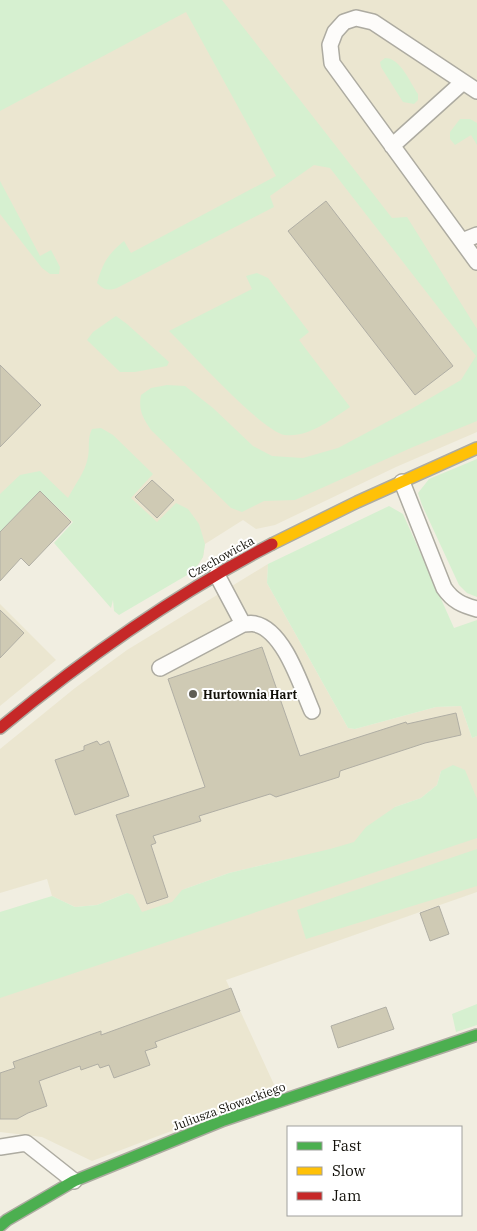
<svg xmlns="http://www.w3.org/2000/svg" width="477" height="1231" viewBox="0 0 477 1231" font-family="'IBM Plex Serif',serif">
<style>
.built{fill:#ebe6d0;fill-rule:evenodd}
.green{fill:#d6f0d0}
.building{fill:#cfcab4;stroke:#b0aea4}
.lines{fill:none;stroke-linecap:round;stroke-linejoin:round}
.lane-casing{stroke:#adaba1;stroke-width:18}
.fast-casing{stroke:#adaba1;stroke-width:14}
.slow-casing{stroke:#adaba1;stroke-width:14}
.jam-casing{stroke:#adaba1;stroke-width:14}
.lane{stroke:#fdfcfa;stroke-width:15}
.fast{stroke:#4caf50;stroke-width:11}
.slow{stroke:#ffc107;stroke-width:11}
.jam{stroke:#c62828;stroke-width:11}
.poi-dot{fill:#605e55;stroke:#fff;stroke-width:2}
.labels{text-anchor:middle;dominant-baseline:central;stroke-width:4;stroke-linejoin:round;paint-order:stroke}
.street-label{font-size:12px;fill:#121009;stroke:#fff}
.poi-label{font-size:12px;font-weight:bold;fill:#121009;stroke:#fff;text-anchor:start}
</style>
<rect width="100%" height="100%" fill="#f1eee1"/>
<path class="built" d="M 61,0 L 477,0 L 477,432 L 396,467 L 275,525 L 256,529 L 243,520 L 205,544 L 203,557 L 194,571 L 112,482 L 71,522 L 39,491 L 0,532 L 0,25 Z
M 268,564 L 267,583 L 348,728 L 355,729 L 436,707 L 461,706 L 472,738 L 477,736 L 477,892 L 226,980 L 277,1091 L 92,1161 L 42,1137 L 0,1132 L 0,937 L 138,905 L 127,893 L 97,905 L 75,907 L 52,896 L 47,879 L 0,893 L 0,749 L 75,688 L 127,650 ZM 441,771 L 476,798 L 395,807 L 421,798 L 437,785 ZM 297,857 L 182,890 L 229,873 Z
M 0,604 L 56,660 L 0,706 Z"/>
<path class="green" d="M 0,0 L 222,0 L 392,218 L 407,217 L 477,329 L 477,421 L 413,447 L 295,500 L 264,501 L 242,512 L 231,508 L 151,430 C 143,418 138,410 141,395 L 151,388 L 167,385 L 185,386 L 213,408 L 253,446 L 272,456 L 303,458 L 338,448 L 413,408 L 461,380 L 476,356 L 330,168 L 314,165 L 270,196 L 274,207 L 117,288 C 108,291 104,290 97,283 C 103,263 107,255 124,241 L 131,253 L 276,176 L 186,12 L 0,111 Z
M 385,58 C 401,58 410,83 418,94 L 418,100 L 414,104 L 403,102 L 381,67 L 380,62 Z
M 460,119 L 470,119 L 477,123 L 477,145 L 471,135 L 455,145 L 450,139 L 450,132 Z
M 0,181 L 40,256 L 51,250 L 60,267 L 59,274 L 50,274 L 42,268 L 0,214 Z
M 257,273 L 268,278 L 309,332 L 299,340 L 350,407 C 332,419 308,438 285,435 C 261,431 190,351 169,331 L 252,289 L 246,276 Z
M 116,316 L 127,324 L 169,362 L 167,366 L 135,372 L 120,372 L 87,340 L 93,332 Z
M 101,428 L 113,435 L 153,474 L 131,498 L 157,522 L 176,503 L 188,509 L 199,524 L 205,544 L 203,557 L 194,571 L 119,615 L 114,611 L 113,600 L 111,608 L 54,543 L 73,522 L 40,491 L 0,532 L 0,494 L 20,475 L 40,471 L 68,498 C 75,484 85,473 88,457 C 90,447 87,439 92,429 Z
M 477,459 L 477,597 L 467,593 L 459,585 L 422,505 L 418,493 L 429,479 Z
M 389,506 L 403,514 L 454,628 L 477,620 L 477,736 L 472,738 L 461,706 L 436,707 L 355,729 L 348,728 L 267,583 L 268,564 Z
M 453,765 L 465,770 L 477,799 L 477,838 L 0,998 L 0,912 L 52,896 L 75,907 L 97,905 L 127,893 L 133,895 L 142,912 L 172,902 L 182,890 L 229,873 L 330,849 L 354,842 L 366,827 L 395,807 L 421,798 L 437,785 L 441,771 Z
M 477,849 L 477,886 L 306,939 L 297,910 Z
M 477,1004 L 477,1025 L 456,1032 L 452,1014 Z"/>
<path class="building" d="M 326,201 L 453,366 L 415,395 L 288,231 Z
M 0,365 L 41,405 L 0,447 Z
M 152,480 L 174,500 L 157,518 L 135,497 Z
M 40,491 L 71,522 L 29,566 L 21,558 L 0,581 L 0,532 Z
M 0,610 L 24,633 L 0,658 Z
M 262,647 L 300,756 L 406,722 L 407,724 L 456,713 L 461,735 L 425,743 L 340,771 L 339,777 L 276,797 L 270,794 L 199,816 L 201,821 L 153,836 L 156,843 L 151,845 L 168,897 L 147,904 L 116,815 L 205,787 L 168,679 Z
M 97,741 L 100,745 L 109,741 L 129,796 L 75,815 L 55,760 L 84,750 L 84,746 Z
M 439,906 L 449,934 L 430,941 L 420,913 Z
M 231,988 L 240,1011 L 155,1042 L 157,1047 L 145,1051 L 150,1065 L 114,1078 L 109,1065 L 100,1068 L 98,1064 L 81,1070 L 80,1066 L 39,1081 L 47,1106 L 28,1113 L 17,1119 L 0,1119 L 0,1073 L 15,1068 L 13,1062 L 101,1031 L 101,1035 Z
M 386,1007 L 394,1029 L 338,1048 L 331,1026 Z"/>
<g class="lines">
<defs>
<path id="lane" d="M 477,91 L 373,22 L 356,18 L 344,22 L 335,32 L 330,45 L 332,63 L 477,262
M 392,146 L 463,82
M 462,241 L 477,235
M 402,482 L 444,588 C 453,601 462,605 477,609
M 217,575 L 243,624 C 247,624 252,623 255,624 C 284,630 301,686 312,711
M 160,668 L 243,624
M 0,1147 L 26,1143 L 74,1181"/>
<path id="fast" d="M 0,1226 L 7,1220 L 74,1181 L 224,1120 L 477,1035"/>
<path id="slow" d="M 272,544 L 357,502 L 477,448"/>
<path id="jam" d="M 0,728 C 85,658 174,595 272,544"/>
</defs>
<use href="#lane" class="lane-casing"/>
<use href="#fast" class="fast-casing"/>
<use href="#slow" class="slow-casing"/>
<use href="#jam" class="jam-casing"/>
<use href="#lane" class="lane"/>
<use href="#fast" class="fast"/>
<use href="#slow" class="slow"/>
<use href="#jam" class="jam"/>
</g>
<circle class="poi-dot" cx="193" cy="694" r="5"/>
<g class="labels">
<g class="street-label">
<text transform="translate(221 557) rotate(-29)">Czechowicka</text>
<text transform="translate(229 1106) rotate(-20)">Juliusza Słowackiego</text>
</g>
<g class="poi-label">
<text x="203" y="694">Hurtownia Hart</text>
</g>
</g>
<rect x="287" y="1126" width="175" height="90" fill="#ffffff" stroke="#a09f9d"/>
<rect x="297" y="1142" width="25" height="8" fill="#4caf50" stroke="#a09f9d"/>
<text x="332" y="1151" font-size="15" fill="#121009">Fast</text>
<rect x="297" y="1167" width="25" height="8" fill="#ffc107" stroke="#a09f9d"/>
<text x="332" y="1176" font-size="15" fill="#121009">Slow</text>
<rect x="297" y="1192" width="25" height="8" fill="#c62828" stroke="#a09f9d"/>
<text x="332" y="1201" font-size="15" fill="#121009">Jam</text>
</svg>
